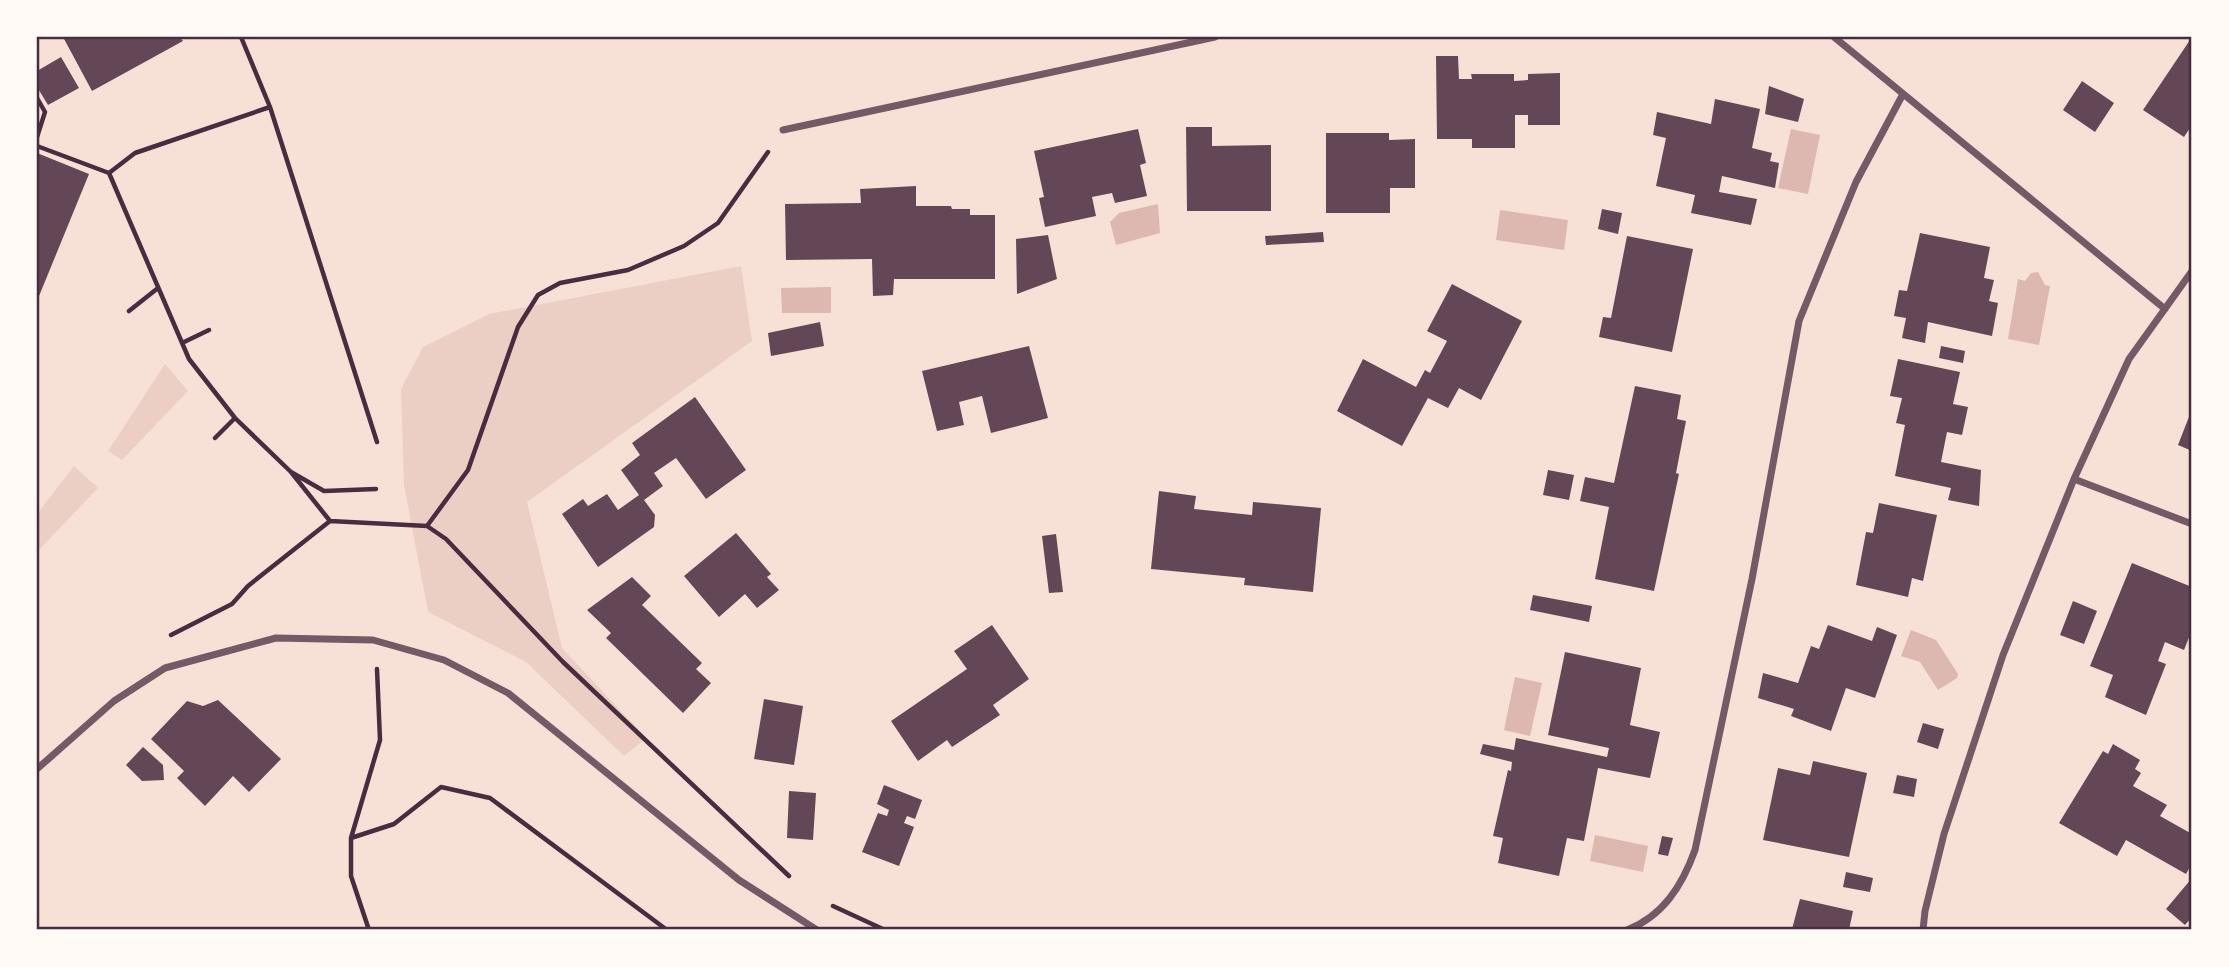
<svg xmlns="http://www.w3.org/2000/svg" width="2229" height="967" viewBox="0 0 2229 967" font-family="'IBM Plex Sans',sans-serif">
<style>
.green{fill:#ebcfc5}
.water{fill:#dcb8b0}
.building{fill:#644757}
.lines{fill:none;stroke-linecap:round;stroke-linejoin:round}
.path{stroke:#4a2c40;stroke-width:4.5}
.minor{stroke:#755966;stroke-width:7}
.neatline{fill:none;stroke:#4a2c40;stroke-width:2.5}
</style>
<rect width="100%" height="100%" fill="#f7e1d7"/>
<path class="green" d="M 741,266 L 752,341 L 527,502 L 562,648 L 646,738 L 624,756 L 526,662 L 428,612 L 404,485 L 401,389 L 423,347 L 489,314 Z
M 165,364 L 188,391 L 122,460 L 108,451 Z
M 74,466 L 98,488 L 37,552 L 37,514 Z"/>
<path class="water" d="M 1791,129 L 1820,135 L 1808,194 L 1778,188 Z
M 1158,204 L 1160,233 L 1116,245 L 1110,222 L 1119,213 Z
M 1500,210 L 1568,220 L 1564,250 L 1496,240 Z
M 2038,272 L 2045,285 L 2050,286 L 2039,345 L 2008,339 L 2018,279 L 2025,281 L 2031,273 Z
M 831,287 L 831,313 L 782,313 L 781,288 Z
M 1911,630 L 1936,640 L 1958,674 L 1957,678 L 1938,690 L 1920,662 L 1901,656 Z
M 1515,677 L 1542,683 L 1530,736 L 1504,730 Z
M 1595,835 L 1648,846 L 1643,872 L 1590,861 Z"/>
<path class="building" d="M 63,37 L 180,37 L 183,41 L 92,91 Z
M 2192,37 L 2192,125 L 2184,137 L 2143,110 Z
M 1436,56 L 1458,56 L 1459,79 L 1472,79 L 1471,74 L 1514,74 L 1514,81 L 1528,80 L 1528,74 L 1560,73 L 1560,125 L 1528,125 L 1528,115 L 1515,115 L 1515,148 L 1472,148 L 1472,139 L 1437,139 Z
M 61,57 L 79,88 L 48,105 L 37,87 L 37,71 Z
M 2082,81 L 2114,103 L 2095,132 L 2063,110 Z
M 1769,86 L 1804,99 L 1798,122 L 1765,114 Z
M 1715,99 L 1760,109 L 1752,148 L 1772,153 L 1770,161 L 1779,163 L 1775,188 L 1722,176 L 1719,192 L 1757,199 L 1751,225 L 1691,213 L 1695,195 L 1656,186 L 1666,138 L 1653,135 L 1657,112 L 1711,124 Z
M 1186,127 L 1212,127 L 1212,146 L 1271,145 L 1271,211 L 1187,211 Z
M 1138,129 L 1146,163 L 1140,165 L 1147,196 L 1115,203 L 1112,193 L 1092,197 L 1096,216 L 1045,227 L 1039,198 L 1044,197 L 1034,151 Z
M 1326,133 L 1389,133 L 1389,140 L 1415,139 L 1415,188 L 1390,188 L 1390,213 L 1326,213 Z
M 37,153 L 89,174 L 37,301 Z
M 916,186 L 916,206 L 951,206 L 952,209 L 970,209 L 970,215 L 995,215 L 995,279 L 894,279 L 893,295 L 873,296 L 872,259 L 786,260 L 785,204 L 861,203 L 860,189 Z
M 1602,209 L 1622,213 L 1618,234 L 1598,229 Z
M 1323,232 L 1324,242 L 1266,245 L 1265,236 Z
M 1920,233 L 1990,247 L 1984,278 L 1994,280 L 1989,301 L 1998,303 L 1992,336 L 1928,322 L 1925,343 L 1902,338 L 1906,318 L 1894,316 L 1899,290 L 1907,291 Z
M 1048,235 L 1057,279 L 1017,294 L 1016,239 Z
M 1627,236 L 1693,249 L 1672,352 L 1599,337 L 1603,317 L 1611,318 Z
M 1452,284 L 1522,321 L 1481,400 L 1459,388 L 1448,408 L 1428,398 L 1402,446 L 1337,411 L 1363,359 L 1416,387 L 1425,370 L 1430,373 L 1447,341 L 1427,331 Z
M 820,322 L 824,346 L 771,356 L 768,333 Z
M 1029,346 L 1048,418 L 991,433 L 982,396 L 959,402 L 964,425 L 937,431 L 922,371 Z
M 1941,346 L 1965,351 L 1963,363 L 1939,358 Z
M 1898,359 L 1960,372 L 1953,404 L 1968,407 L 1962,435 L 1947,432 L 1941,462 L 1981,470 L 1979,506 L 1948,500 L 1951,488 L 1895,476 L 1905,425 L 1896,423 L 1902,398 L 1890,396 Z
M 1635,386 L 1681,395 L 1677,419 L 1686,421 L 1676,473 L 1679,474 L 1654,591 L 1595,579 L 1609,507 L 1580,501 L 1585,477 L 1614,483 Z
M 695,397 L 746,470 L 706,499 L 676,458 L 654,473 L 663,486 L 644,500 L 655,515 L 654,527 L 598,567 L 562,514 L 583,499 L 588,506 L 607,494 L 618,510 L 639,495 L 621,470 L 640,455 L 632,443 Z
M 2192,409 L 2192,451 L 2178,445 Z
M 1548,470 L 1574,475 L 1569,500 L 1543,495 Z
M 1159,491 L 1196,496 L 1194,509 L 1252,515 L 1253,502 L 1321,508 L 1313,592 L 1244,585 L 1245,578 L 1151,569 Z
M 1879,503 L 1937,515 L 1923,581 L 1912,578 L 1908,597 L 1856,585 L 1866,532 L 1873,533 Z
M 736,533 L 771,574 L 767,577 L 779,590 L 757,608 L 745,594 L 719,617 L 684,576 Z
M 1056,534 L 1063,592 L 1049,593 L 1042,536 Z
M 2132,563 L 2192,587 L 2192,630 L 2184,650 L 2165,642 L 2158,661 L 2166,664 L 2146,715 L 2105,697 L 2113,675 L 2090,666 Z
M 632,577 L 651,596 L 642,605 L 702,663 L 696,669 L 711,683 L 683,713 L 606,638 L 611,633 L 587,610 Z
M 1533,595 L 1592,606 L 1589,622 L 1530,610 Z
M 2073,601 L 2097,611 L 2084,644 L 2060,635 Z
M 992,625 L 1029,679 L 993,705 L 1000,715 L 952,747 L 947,740 L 918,761 L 891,721 L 967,669 L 954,651 Z
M 1828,625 L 1872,641 L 1877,627 L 1897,635 L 1875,698 L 1846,688 L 1831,731 L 1791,716 L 1794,709 L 1758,698 L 1763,673 L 1798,683 L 1811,646 L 1819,649 Z
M 1565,652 L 1641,668 L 1630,725 L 1660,732 L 1650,778 L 1598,768 L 1584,841 L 1567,838 L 1559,876 L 1498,863 L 1503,838 L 1493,836 L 1508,770 L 1511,771 L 1512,762 L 1480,754 L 1483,744 L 1514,750 L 1516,738 L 1607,757 L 1609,748 L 1548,735 Z
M 764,699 L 803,706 L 794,765 L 754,759 Z
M 218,700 L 281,759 L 249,792 L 233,776 L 205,806 L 177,778 L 184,771 L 151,739 L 187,701 L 203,706 Z
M 1923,723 L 1944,729 L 1938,749 L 1917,742 Z
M 2113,744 L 2140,760 L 2135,769 L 2141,773 L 2133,786 L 2167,805 L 2160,816 L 2192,834 L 2192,863 L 2186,874 L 2126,840 L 2117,856 L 2059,823 L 2103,751 L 2108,754 Z
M 143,747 L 163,765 L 164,780 L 142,781 L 126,765 Z
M 1813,761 L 1867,773 L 1849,857 L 1763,840 L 1778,768 L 1810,775 Z
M 1897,775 L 1917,779 L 1914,797 L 1893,793 Z
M 884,785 L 922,800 L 915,819 L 907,816 L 904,823 L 914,827 L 899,866 L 862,852 L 878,813 L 887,816 L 889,810 L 877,804 Z
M 789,791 L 816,793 L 813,840 L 787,838 Z
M 1662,836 L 1673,838 L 1668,856 L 1658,854 Z
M 1846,872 L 1873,878 L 1870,892 L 1843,887 Z
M 2192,878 L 2192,917 L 2185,925 L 2166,909 Z
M 1800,899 L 1853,911 L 1849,930 L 1792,929 Z"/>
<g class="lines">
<path class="path" d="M 241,37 L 270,107 L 377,442
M 37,98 L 45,112 L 37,137
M 37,146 L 109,173 L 189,359 L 235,418 L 291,472 L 324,491 L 376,489
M 109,173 L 135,153 L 270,107
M 129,311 L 158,288
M 182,343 L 209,330
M 215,438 L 235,418
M 291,472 L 330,521 L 427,526 L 446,539 L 563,662 L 789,876
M 427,526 L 468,470 L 518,327 L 538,295 L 560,283 L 628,270 L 684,246 L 718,223 L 768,152
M 171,635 L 232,604 L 248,586 L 330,521
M 351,838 L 394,824 L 441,787 L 490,798 L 667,930
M 833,906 L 885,930
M 369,930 L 351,876 L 351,838 L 380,740 L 377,669"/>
<path class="minor" d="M 1834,37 L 2165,309
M 783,130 L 1215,37
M 2074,479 L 2192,524
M 37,769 L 114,701 L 165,668 L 276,638 L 373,640 L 444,660 L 508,693 L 739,880 L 817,930
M 1627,930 C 1663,916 1682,886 1695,850 L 1752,579 L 1799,321 L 1856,182 L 1903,94
M 1923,930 L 1925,911 L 1944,834 L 2003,655 L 2074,479 L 2129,359 L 2192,271"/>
</g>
<rect width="2229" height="967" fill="none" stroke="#fffaf5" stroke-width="77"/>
<rect x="38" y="38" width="2152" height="890" class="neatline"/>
</svg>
